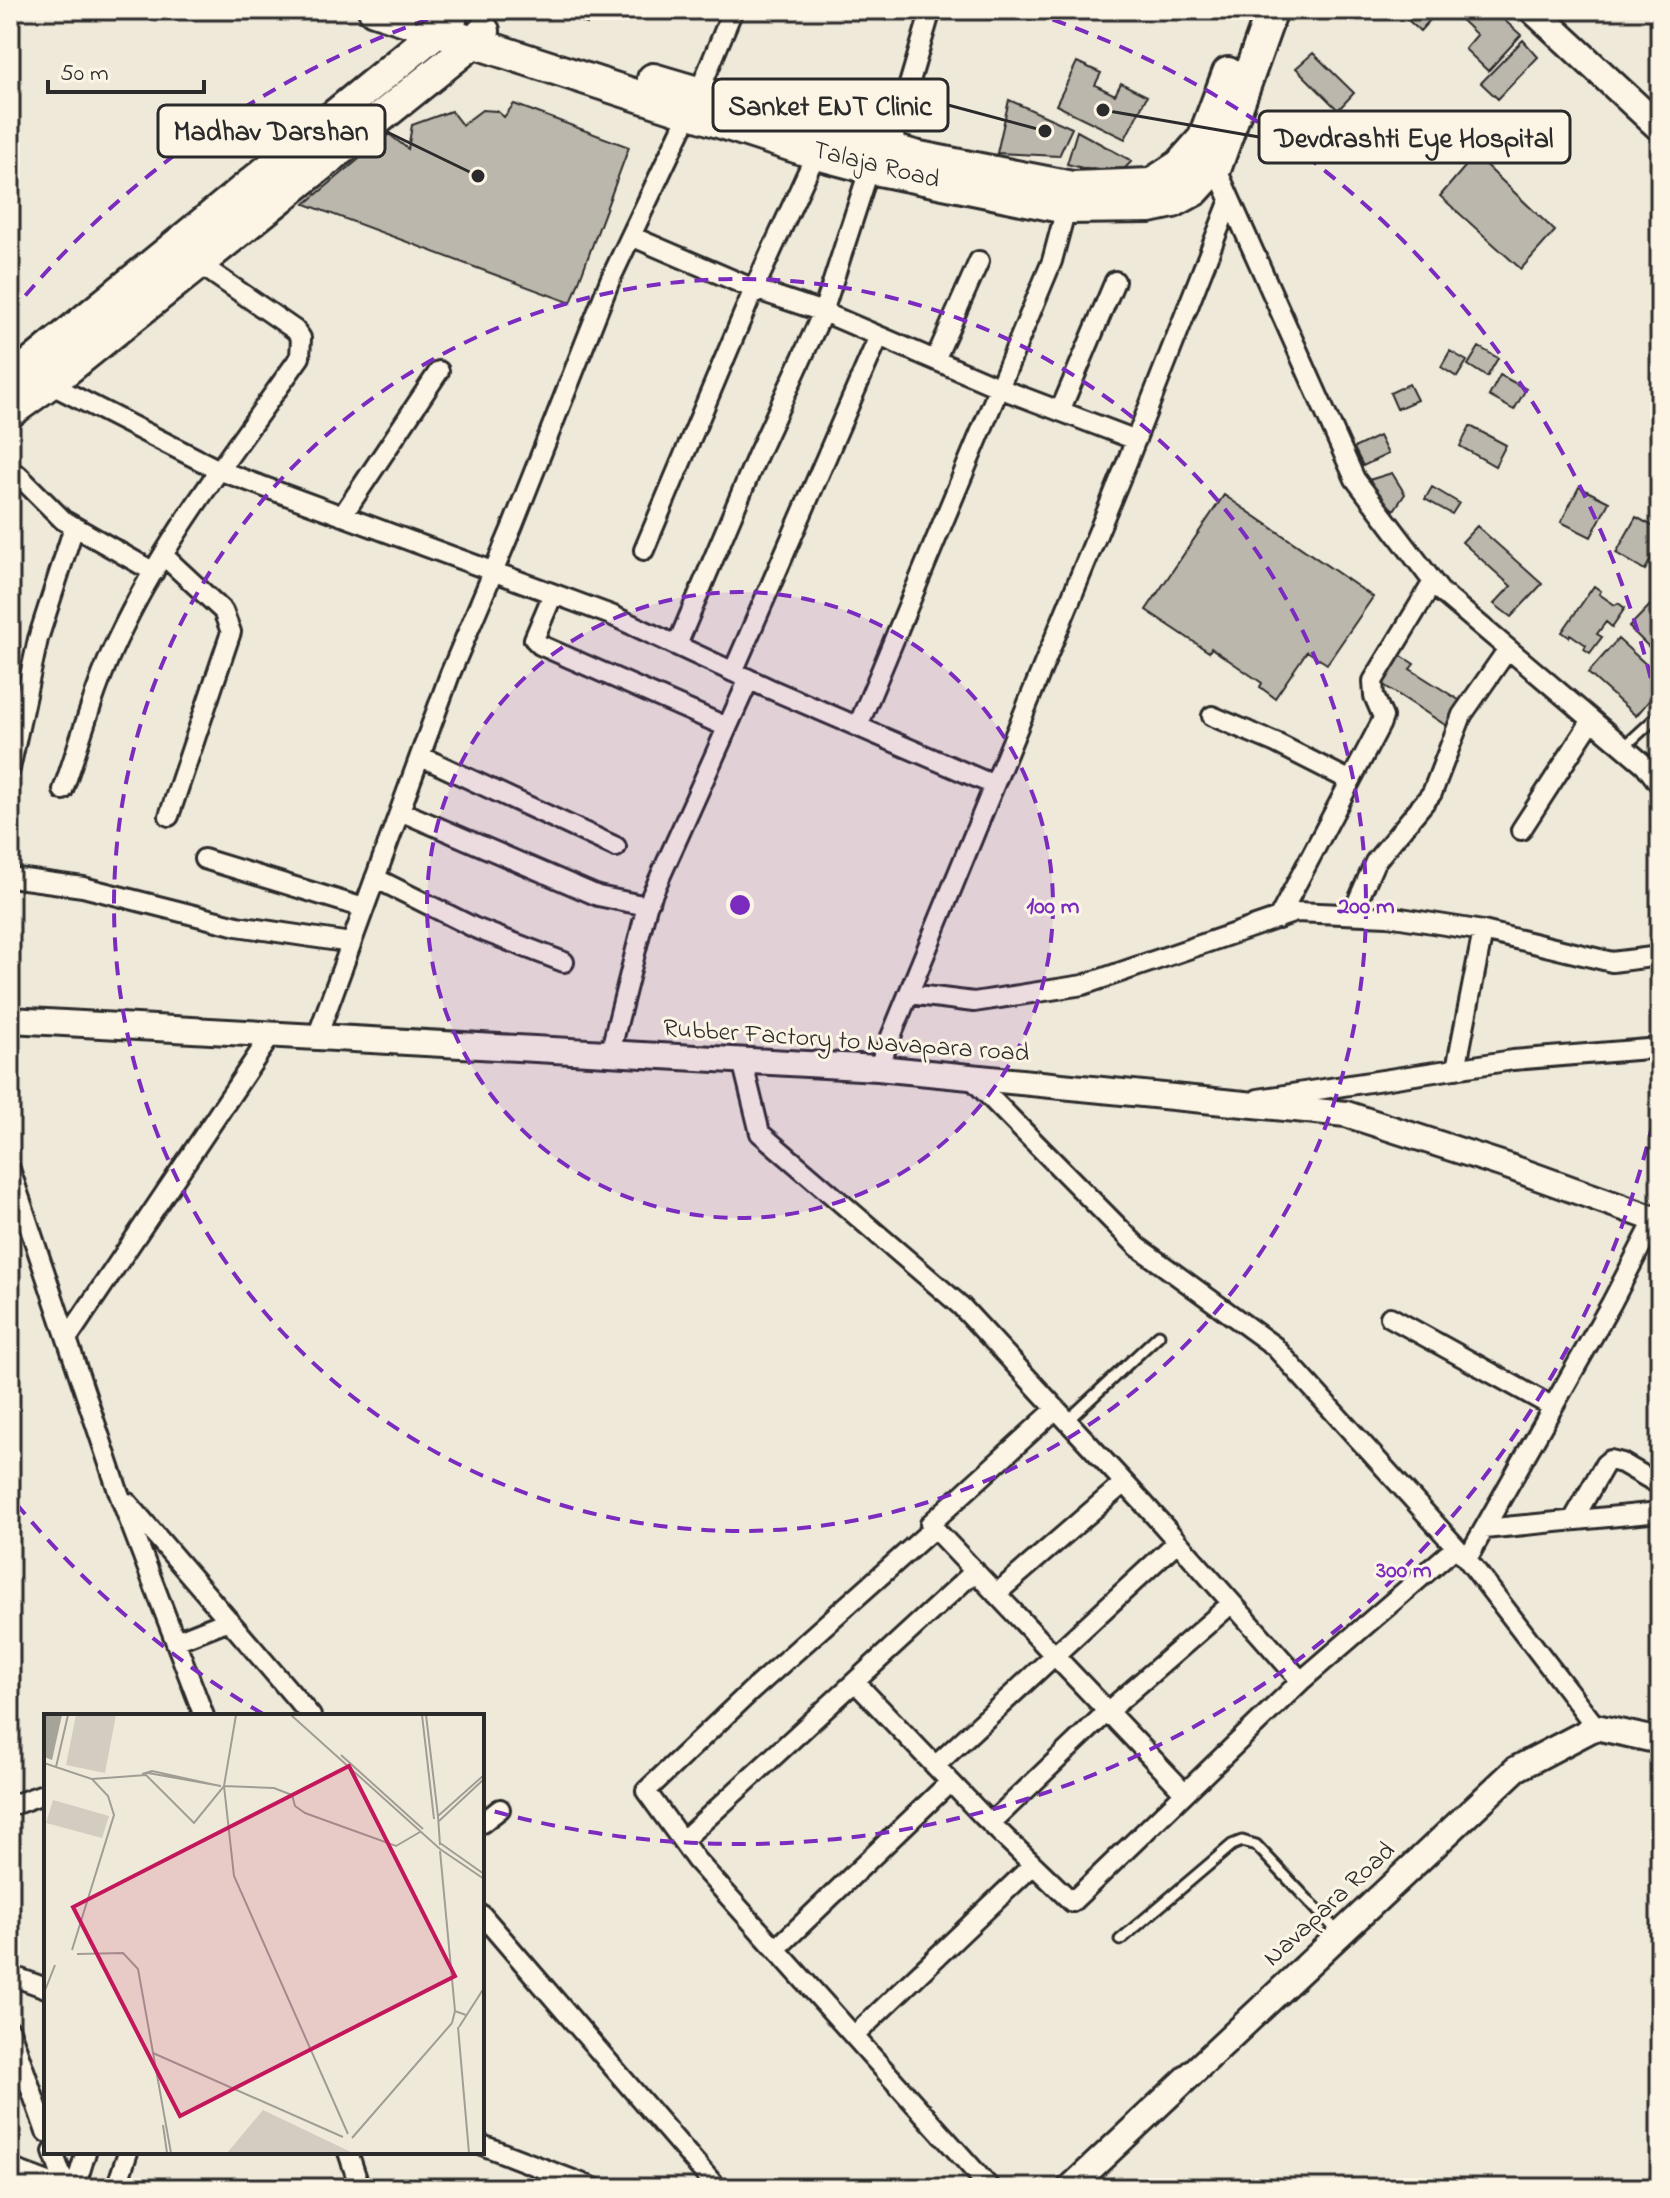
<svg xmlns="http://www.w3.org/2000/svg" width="1670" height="2198" viewBox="0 0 1670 2198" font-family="'Indie Flower',sans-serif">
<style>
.building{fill:#bcb7ac;stroke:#2b2b2b;stroke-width:2}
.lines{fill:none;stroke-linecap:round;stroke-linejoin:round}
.service-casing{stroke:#2b2b2b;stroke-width:15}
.minor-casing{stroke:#2b2b2b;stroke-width:24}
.tertiary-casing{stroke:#2b2b2b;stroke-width:30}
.secondary-casing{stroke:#2b2b2b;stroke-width:32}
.primary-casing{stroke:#2b2b2b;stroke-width:36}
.service{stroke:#fcf5e5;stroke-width:9}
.minor{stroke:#fcf5e5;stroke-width:18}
.tertiary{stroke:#fcf5e5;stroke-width:24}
.secondary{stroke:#fcf5e5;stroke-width:26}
.primary{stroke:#fcf5e5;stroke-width:30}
.ring{fill:none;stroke:#7b2cbf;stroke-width:4;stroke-dasharray:14 10}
.labels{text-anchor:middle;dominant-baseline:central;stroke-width:6;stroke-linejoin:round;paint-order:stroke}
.street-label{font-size:26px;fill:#2b2b2b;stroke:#fcf5e5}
.inset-road{fill:none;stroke:#a19d94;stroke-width:2}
.view{fill:#c2185b;fill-opacity:0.15;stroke:#c2185b;stroke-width:4}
.inset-edge{fill:none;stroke:#2b2b2b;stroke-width:4}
.centre{fill:#7b2cbf;stroke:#fcf5e5;stroke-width:4}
.ring-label{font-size:24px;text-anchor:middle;font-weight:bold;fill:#7b2cbf;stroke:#fcf5e5;stroke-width:6;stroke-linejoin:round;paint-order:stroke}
.leader{fill:none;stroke:#2b2b2b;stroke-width:3}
.callout-dot{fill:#2b2b2b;stroke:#fcf5e5;stroke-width:3}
.callout{fill:#fcf5e5;stroke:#2b2b2b;stroke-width:3}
.callout-label{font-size:28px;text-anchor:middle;font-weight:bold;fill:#2b2b2b}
</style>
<rect width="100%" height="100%" fill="#efe9da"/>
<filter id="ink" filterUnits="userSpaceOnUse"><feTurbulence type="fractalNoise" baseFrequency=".0125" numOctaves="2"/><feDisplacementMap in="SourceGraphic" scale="16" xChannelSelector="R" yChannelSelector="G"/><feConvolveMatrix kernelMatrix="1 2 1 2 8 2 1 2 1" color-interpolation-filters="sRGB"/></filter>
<g filter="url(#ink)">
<path class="building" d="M 555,10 L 593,10 L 587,24 Z
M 1397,10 L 1439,10 L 1420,31 Z
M 1451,10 L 1493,10 L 1521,35 L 1488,71 L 1465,49 L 1477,35 Z
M 1523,40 L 1538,57 L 1498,99 L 1481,83 Z
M 1313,53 L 1354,93 L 1338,110 L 1296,68 Z
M 1077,62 L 1101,73 L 1095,85 L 1115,95 L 1121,83 L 1147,96 L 1125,139 L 1056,105 Z
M 1009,100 L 1072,128 L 1059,156 L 997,153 Z
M 514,104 L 629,147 L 571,303 L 305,204 L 389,134 L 408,149 L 412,125 L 451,111 L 462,125 L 482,110 L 497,111 L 504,117 Z
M 1077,131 L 1132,161 L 1123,170 L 1110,175 L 1067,164 Z
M 1475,155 L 1555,231 L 1521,269 L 1440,196 Z
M 1479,347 L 1498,358 L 1487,377 L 1468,365 Z
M 1450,351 L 1467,361 L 1457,377 L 1441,367 Z
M 1500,375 L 1526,389 L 1514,410 L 1489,396 Z
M 1409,384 L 1417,400 L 1397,409 L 1390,393 Z
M 1470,426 L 1506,445 L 1495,466 L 1460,446 Z
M 1379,436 L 1388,454 L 1363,466 L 1354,448 Z
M 1392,473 L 1405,494 L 1394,510 L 1375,495 L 1369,480 Z
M 1432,487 L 1459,503 L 1452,514 L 1425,499 Z
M 1579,487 L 1609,502 L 1591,537 L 1561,522 Z
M 1224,495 L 1373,597 L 1327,664 L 1307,651 L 1275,698 L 1260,687 L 1262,683 L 1211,648 L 1209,652 L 1146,610 Z
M 1636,517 L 1660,530 L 1660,543 L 1645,570 L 1616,553 Z
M 1477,526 L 1542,584 L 1511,617 L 1494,604 L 1511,586 L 1462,542 Z
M 1594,586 L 1601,591 L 1599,594 L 1615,605 L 1618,603 L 1625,608 L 1612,627 L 1606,622 L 1597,634 L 1602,637 L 1590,653 L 1584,649 L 1586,645 L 1570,634 L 1569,637 L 1562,632 Z
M 1660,595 L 1660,658 L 1629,627 Z
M 1618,639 L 1660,677 L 1660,688 L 1636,716 L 1588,673 Z
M 1400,655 L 1414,664 L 1410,669 L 1462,702 L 1447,726 L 1382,684 Z"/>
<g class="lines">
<defs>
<path id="service" d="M 1624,747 L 1660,714
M 1067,1421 L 1159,1335
M 1120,1940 L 1232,1845 L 1242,1841 L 1256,1845 L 1338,1932"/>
<path id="minor" d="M 890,149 L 931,10
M 872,161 L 823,312 L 1007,391 L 1136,440
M 1214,163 L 1355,479 L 1440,591 L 1645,765 L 1660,785
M 631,236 L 754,289 L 823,312 L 757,456 L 677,645
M 935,360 L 979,261
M 44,381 L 221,471 L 611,615 L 768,688 L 994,785
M 1060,411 L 1115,281
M 18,475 L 63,520 L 154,572
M 342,516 L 439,371
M 644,550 L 754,289 L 820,145
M 164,556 L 223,611 L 231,632 L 169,816
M 553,594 L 534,639 L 540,645 L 727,727
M 733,672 L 879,336
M 1212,716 L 1276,743 L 1349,780
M 858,726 L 1052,261 L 1068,201
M 420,756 L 616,847
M 10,769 L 38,639 L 74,527
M 63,790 C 80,742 95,686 117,640 C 164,539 236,448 300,357 L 301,338 L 295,330 L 198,263
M 400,811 L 598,896 L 647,906 L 749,679
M 1521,830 L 1592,720
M 204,859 L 364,908
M 10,877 L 83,887 L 237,926 L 351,943
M 375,878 L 475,928 L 564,962
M 1352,914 L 1375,862 L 1432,793 L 1462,715 L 1508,649
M 1278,919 L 1380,725 L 1383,717 L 1374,696 L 1373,681 L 1433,582
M 909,994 L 974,1002 L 1083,985 L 1296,912 L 1388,916 L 1483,931 L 1612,962 L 1660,956
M 317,1037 L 450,674 L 513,525 L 610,280 L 699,92 L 733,10
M 610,1053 L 647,906
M 742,1060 L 760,1133 L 961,1306 L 1145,1505 L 1301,1681
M 878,1068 L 1127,462 L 1230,200
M 1456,1069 L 1483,931
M 970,1077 L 1138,1247 L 1274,1346 L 1467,1559
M 1258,1099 L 1513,1060 L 1660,1048
M 10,1169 L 118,1491 L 204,1716
M 1390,1317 L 1553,1407
M 67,1339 L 272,1034
M 1056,1409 L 930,1524 L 1185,1793
M 128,1503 L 311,1716
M 1573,1520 L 1605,1464 L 1610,1460 L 1622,1463 L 1660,1485
M 934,1528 L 750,1692 L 646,1791 L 696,1860 L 990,2188
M 1484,1529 L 1660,1512
M 996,1594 L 1124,1483
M 176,1641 L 229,1620
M 855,1682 L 983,1816 L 1072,1902 L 1301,1681 L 1456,1547
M 1596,1727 L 1467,1559 L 1611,1304 L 1655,1219
M 935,1766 L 1177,1542
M 10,1806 L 46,1793
M 482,1823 L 500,1809
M 991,1823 L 1107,1712 L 1232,1603
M 682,1841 L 975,1571
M 482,1915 L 717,2188
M 776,1949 L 950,1782
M 10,1975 L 46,1988
M 10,2030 L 46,2132
M 854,2036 L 1033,1865
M 482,2145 L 594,2188
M 53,2152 L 66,2188
M 348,2152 L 360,2188
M 75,2188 L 86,2152
M 116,2188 L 128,2152"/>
<path id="tertiary" d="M 10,1020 L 878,1068 L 1346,1114 L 1507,1166 L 1660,1221
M 10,2171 L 56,2188
M 1070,2188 L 1516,1769 L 1596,1727 L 1660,1741"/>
<path id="secondary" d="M 1533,10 L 1660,128"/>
<path id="primary" d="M 374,10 L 817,154 L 870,168 L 1066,208 L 1150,207 L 1173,202 L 1195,190 L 1216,167 L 1272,10
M 653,79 L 914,156 L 1072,187 L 1151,184 L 1180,165 L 1203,139 L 1228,73
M 10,381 L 451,20
M 10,412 L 49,384 L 474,42 L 484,31"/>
</defs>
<use href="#service" class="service-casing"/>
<use href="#minor" class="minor-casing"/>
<use href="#tertiary" class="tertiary-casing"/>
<use href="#secondary" class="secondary-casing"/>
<use href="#primary" class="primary-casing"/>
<use href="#service" class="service"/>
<use href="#minor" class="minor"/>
<use href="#tertiary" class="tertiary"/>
<use href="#secondary" class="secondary"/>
<use href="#primary" class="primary"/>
</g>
</g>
<circle cx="740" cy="905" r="313" fill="#7b2cbf" fill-opacity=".12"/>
<g class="ring">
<circle cx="740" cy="905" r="313"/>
<circle cx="740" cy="905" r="626"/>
<path d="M1658 1100A939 939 0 0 1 489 1810M263 1714A939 939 0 0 1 10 1496M10 314A939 939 0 0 1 450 12M1030 12A939 939 0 0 1 1658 710"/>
</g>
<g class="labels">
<g class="street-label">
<text transform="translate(876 166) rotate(14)">Talaja Road</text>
<text transform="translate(846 1042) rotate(4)">Rubber Factory to Navapara road</text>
<text transform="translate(1330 1905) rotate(-43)">Navapara Road</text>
</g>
</g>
<g transform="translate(44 1714)">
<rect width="440" height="440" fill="#efe9da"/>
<path d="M 32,1 L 72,1 L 61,59 L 22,51 ZM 9,86 L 65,102 L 58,124 L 2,109 ZM 219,396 L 307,438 L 307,439 L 183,439 Z" fill="#d2cdc0"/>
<path d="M 0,1 L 18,1 L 8,46 L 0,43 Z" fill="#a6a399"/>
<path class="inset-road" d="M 192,1 L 180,72 L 190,162 L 304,420M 247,1 L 396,135 L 440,165M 378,1 L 390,105M 382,1 L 394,102M 297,41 L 379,115M 0,49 L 48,65 L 64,82 L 70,101 L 28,236M 12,53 L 24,1M 104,59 L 177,72M 98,60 L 108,57 L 176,72M 48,65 L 102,61 L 150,109 L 180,72 L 230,74 L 248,81 L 251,92 L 261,99 L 352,132 L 376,118M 394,102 L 440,61M 394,102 L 396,131M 395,107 L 440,65M 396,129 L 440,160M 396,137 L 411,297M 33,240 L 79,239 L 94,255 L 127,439M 0,279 L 11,251M 408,309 L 411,297 L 422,301M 414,313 L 425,439M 415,313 L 440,274M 109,339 L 299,423M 119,411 L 123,439M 308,424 L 408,309"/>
<path class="view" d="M 305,52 L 411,262 L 136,402 L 29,193 Z"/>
<rect width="440" height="440" class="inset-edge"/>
</g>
<circle cx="740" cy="905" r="12" class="centre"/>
<g class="ring-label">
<text x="1053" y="913">100 m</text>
<text x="1366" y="913">200 m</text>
<text x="1404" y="1577">300 m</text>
</g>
<path class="leader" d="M1045 131L948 105M478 176L385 131M1103 110L1259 137"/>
<g class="callout-dot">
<circle cx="1045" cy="131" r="8"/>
<circle cx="478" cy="176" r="8"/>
<circle cx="1103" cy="110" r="8"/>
</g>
<g class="callout">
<rect x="713" y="79" width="235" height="52" rx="8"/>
<rect x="158" y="105" width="227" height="52" rx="8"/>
<rect x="1259" y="111" width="311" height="52" rx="8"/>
</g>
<g class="callout-label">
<text x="830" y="115">Sanket ENT Clinic</text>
<text x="271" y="140">Madhav Darshan</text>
<text x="1414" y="147">Devdrashti Eye Hospital</text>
</g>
<rect width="1670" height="2198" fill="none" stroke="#fcf5e5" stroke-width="40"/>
<rect x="20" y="20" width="1630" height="2158" fill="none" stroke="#2b2b2b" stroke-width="3" filter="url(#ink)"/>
<path d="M48 80v12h156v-12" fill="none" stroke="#2b2b2b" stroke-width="4"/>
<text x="60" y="80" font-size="24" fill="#2b2b2b" stroke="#fcf5e5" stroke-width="6" paint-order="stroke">50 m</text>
</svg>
